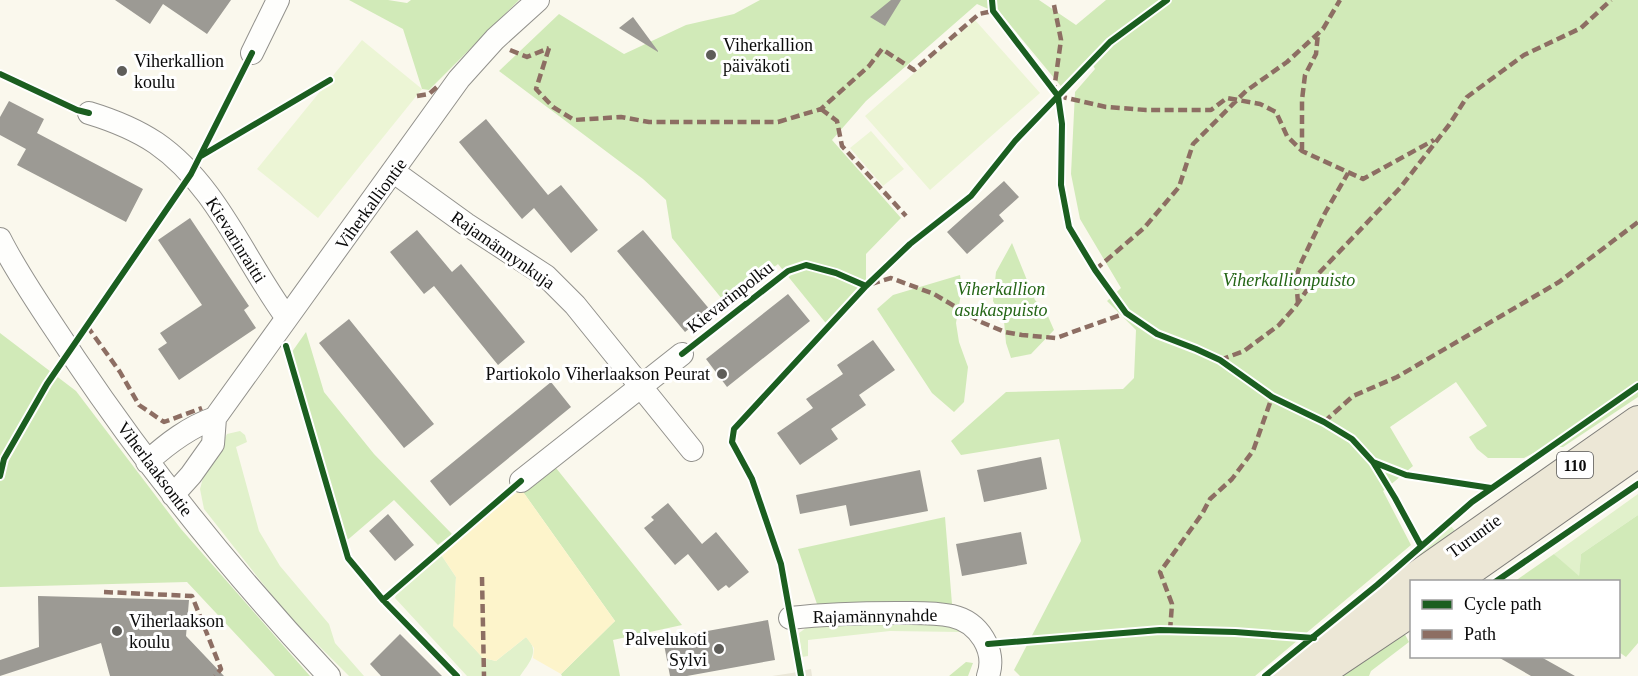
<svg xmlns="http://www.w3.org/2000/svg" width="1638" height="676" viewBox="0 0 1638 676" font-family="Georgia,serif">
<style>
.green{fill:#e1f1cb}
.forest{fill:#d1eab8}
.sand{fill:#fdf4cb}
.pitch{fill:#ecf5d5}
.plaza{fill:#eae7d8}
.building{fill:#9c9a94}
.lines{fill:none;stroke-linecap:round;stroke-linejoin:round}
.minor-casing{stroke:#92918c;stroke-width:24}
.major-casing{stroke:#7f7e7a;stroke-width:32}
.minor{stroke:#fefefc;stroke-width:22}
.major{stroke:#ece7d6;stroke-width:30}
.quiet{stroke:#8d6e63;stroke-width:4.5;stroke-dasharray:9 4.5;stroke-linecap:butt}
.cycleway-casing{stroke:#fff;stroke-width:10}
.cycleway{stroke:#1b5e20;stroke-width:6}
.poi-dot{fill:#5e5d59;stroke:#fff;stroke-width:2}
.labels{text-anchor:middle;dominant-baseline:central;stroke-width:6;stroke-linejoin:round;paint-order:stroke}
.shield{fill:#fff;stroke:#545454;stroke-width:1.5}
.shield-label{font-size:16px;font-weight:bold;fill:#0a0a0a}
.poi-label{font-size:18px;fill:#0a0a0a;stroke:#fff;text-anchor:start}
.street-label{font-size:18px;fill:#0a0a0a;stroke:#fff}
.park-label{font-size:18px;font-style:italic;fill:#256617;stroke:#fff}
</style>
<rect width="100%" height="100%" fill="#faf8ed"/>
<path class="green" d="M 240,431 L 245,435 L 247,442 L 236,447 L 259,531 L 280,566 L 329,624 L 335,643 L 364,676 L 349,676 L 286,613 L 204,509 L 200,489 L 203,478 L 227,434 Z
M 1638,494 L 1638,515 L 1581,554 L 1579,577 L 1554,554 Z
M 1450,525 L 1457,533 L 1392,579 Z
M 440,553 L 456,577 L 454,626 L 483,658 L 496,661 L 526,637 C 541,651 529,663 520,676 L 467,676 L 395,598 L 397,591 Z
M 862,621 L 945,625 L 959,629 L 961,632 L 890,631 L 808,640 L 808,656 L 802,657 L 799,633 L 806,628 Z"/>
<path class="forest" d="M 349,0 L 388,0 L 407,3 L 411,0 L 519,0 L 429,90 L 422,89 L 403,29 Z
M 760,0 L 1039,0 L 1076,25 L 1106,0 L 1638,0 L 1638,397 L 1563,447 L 1545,447 L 1524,458 L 1488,458 L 1477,449 L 1469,437 L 1487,426 L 1456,382 L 1390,427 L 1413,466 L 1383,491 L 1411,545 L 1255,676 L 1020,676 L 1014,670 L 1081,541 L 1059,439 L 961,455 L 951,441 L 1006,392 L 1123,389 L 1134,378 L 1136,330 L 1107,301 L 1121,288 L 1080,219 L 1071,174 L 1075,92 L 1095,69 L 1091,62 L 1064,90 L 1002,15 L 977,4 L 866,101 L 832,140 L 901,218 L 866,254 L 866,286 L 829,327 L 778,264 L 727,305 L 672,238 L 666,200 L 643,179 L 499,71 L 559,14 L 624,54 L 686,25 L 734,14 Z
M 1012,243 L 1035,300 L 1047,314 L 1054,330 L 1031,354 L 1011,358 L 1006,343 L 1004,321 L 993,301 L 996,272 Z
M 960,275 L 962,288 L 956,323 L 959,342 L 968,367 L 964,402 L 954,412 L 932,393 L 877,309 L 893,295 Z
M 306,332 L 324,392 L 374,454 L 452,534 L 438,545 L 394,500 L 344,543 L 289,356 Z
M 0,333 L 76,391 L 181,529 L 310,676 L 275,676 L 187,582 L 0,587 Z
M 552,463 L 682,625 L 613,640 L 620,676 L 562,676 L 561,674 L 615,621 L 521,489 Z
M 1638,515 L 1638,643 L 1626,657 L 1619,652 L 1618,582 L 1515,581 L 1554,554 L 1579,576 L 1581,554 Z
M 945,517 L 952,604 L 817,604 L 798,549 Z
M 1400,625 L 1409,642 L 1371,671 L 1369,676 L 1322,676 Z
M 966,662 L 973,663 L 968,676 L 949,676 Z"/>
<path class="sand" d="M 521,489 L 615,621 L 561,674 L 533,658 L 534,648 L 526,637 L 496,661 L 483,658 L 453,626 L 456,577 L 440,553 Z"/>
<path class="pitch" d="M 975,20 L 1040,93 L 930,190 L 865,116 Z
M 362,40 L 422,89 L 318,218 L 257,169 Z
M 871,131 L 904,169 L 883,186 L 850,148 Z"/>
<path class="plaza" d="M 811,669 L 812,676 L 772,676 L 792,673 Z"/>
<path class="building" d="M 115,0 L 231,0 L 207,34 L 163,4 L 150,24 Z
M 891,0 L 901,0 L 885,26 L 870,17 Z
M 633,17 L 658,51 L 658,52 L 619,28 Z
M 9,101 L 44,119 L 37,133 L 143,189 L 126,222 L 17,165 L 26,149 L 0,135 L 0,117 Z
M 486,119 L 548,195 L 561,185 L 598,230 L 571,253 L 534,208 L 522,219 L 459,142 Z
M 1004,181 L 1019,197 L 999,215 L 1004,221 L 967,254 L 947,232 Z
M 190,218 L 249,306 L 244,310 L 256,328 L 179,380 L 158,349 L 167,343 L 160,333 L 202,305 L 158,240 Z
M 417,230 L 452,272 L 461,264 L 525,342 L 498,365 L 434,286 L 424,294 L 390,252 Z
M 643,230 L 711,311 L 685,332 L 617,251 Z
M 788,294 L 810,321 L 727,387 L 706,359 Z
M 349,319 L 434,424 L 404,448 L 319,343 Z
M 873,340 L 895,370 L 859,395 L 866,405 L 831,429 L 838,439 L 800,465 L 777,433 L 813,408 L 806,399 L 843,374 L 837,365 Z
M 551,382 L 571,407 L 450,506 L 430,481 Z
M 1041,457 L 1047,489 L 984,502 L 977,470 Z
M 920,470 L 928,511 L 850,526 L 846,505 L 800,514 L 796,495 Z
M 668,503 L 702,544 L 716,532 L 749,572 L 729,588 L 726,585 L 718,591 L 688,554 L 675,565 L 644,528 L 654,520 L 651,517 Z
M 388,514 L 414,545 L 395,561 L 369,531 Z
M 1021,532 L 1027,564 L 962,576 L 956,544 Z
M 38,596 L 189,600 L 186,636 L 224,676 L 110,676 L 101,643 L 0,676 L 0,660 L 39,647 Z
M 768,620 L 775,660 L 687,676 L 670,676 L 663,639 Z
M 400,634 L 442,676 L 381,676 L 370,664 Z
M 1498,657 L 1541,657 L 1575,676 L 1531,676 Z"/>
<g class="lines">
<defs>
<path id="minor" d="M 252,53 L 278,0
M 89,113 C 112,120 135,129 156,143 C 217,185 244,260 287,318
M 394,172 L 466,224 L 546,276 L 575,305 L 692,450
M 0,239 C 20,279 51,322 75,359 C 151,472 236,577 329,676
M 147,462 C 168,443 189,427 215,418 L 459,79 L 495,39 L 538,0
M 521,481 L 682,354
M 173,495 L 191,475 L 213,444 L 215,418
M 790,618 C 826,614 861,613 897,613 C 915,613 934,612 952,616 C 979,622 997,651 988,676"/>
<path id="major" d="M 1453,582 L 1638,452
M 1284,676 L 1386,598 L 1638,421
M 1315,676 L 1412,611"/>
</defs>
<use href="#minor" class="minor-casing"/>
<use href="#major" class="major-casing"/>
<use href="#minor" class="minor"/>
<use href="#major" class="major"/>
<path class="quiet" d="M 1054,5 L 1061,40 L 1054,90
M 549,48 L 536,89 L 553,107 L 574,120 L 621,117 L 649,122 L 778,122 L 821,109 L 869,66 L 882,49 L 914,70 L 979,14 L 993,11
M 510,50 L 527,57 L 549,48
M 417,96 L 429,94 L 439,85
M 1058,96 L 1106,107 L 1146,110 L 1211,110 L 1227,98 L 1260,104 L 1276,112 L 1287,136 L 1302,151 L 1363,179 L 1434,140
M 821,109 L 837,121 L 842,146 L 906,216
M 1302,151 L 1302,100 L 1305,75 L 1316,54 L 1318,33
M 1095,270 L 1144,228 L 1179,187 L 1193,144 L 1246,91 L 1287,62 L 1323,29 L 1340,0
M 871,284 L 891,278 L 934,294 L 981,322 L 1005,332 L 1022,335 L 1056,338 L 1126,313
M 1298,303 L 1296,278 L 1300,265 L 1325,213 L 1348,173
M 87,326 L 120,372 L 139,405 L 164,422 L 202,408
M 1220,360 L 1244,351 L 1279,325 L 1295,307 L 1319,273 L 1400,188 L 1449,125 L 1467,97 L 1524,55 L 1581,28 L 1611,0
M 1324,422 L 1353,396 L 1397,377 L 1559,282 L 1638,222
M 482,577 L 484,676
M 104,592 L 192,596 L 221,669 L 215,676
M 1170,631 L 1172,604 L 1160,572 L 1202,514 L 1210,499 L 1232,479 L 1253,451 L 1272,397"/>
<defs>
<path id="cycleway" d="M 1167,0 L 1110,42 L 1058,96 L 1062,124 L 1061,185 L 1069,227 L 1095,270 L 1126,313 L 1157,334 L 1196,349 L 1220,360 L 1272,397 L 1324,422 L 1352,439 L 1373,462 L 1395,498 L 1421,546
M 0,74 L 77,110 L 89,113
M 201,156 L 330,80
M 286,346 L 348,558 L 383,600 L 457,676
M 682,354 L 788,271 L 806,265 L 836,273 L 866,286
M 1373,462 L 1406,475 L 1491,488
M 0,476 L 4,459 L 47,384 L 191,174 L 252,53
M 1495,582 L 1638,484
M 383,600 L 521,481
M 988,644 L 1160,630 L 1235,632 L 1314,638
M 801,676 L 781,564 L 752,479 L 732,442 L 734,429 L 866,286 L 910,244 L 971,196 L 1015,141 L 1058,96 L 993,11 L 992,0
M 1265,676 L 1377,585 L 1472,502 L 1638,386"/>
</defs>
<use href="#cycleway" class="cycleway-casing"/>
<use href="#cycleway" class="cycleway"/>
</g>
<g class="poi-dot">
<circle cx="711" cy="55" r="6"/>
<circle cx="122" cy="71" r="6"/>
<circle cx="722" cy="374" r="6"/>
<circle cx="117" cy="631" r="6"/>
<circle cx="719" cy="649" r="6"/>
</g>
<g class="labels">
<rect class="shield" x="1557" y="452" width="36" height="26" rx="4.5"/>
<g class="shield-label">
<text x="1575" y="465">110</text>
</g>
<g class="poi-label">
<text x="723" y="45">Viherkallion<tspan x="723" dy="21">päiväkoti</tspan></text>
<text x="134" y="61">Viherkallion<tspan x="134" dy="21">koulu</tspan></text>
<text x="710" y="374" text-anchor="end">Partiokolo Viherlaakson Peurat</text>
<text x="129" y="621">Viherlaakson<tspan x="129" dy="21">koulu</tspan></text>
<text x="707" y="639" text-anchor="end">Palvelukoti<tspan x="707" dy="21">Sylvi</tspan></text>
</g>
<g class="street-label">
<text transform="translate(371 204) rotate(-54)">Viherkalliontie</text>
<text transform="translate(236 240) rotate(58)">Kievarinraitti</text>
<text transform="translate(503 250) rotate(35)">Rajamännynkuja</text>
<text transform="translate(730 297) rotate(-38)">Kievarinpolku</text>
<text transform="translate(155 469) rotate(53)">Viherlaaksontie</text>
<text transform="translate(1474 536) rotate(-36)">Turuntie</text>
<text transform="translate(875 616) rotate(-1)">Rajamännynahde</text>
</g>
<g class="park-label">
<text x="1289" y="280">Viherkallionpuisto</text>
<text x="1001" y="289">Viherkallion<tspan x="1001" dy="21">asukaspuisto</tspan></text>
</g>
</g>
<rect x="1410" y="580" width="210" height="78" fill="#ffffff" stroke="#9d9d9d" stroke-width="1.5"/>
<rect x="1422" y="600" width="30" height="9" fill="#1b5e20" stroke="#9d9d9d" stroke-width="1.5"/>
<text x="1464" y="610" font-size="18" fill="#0a0a0a">Cycle path</text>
<rect x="1422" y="630" width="30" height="9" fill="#8d6e63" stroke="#9d9d9d" stroke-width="1.5"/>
<text x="1464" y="640" font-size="18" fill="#0a0a0a">Path</text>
</svg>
